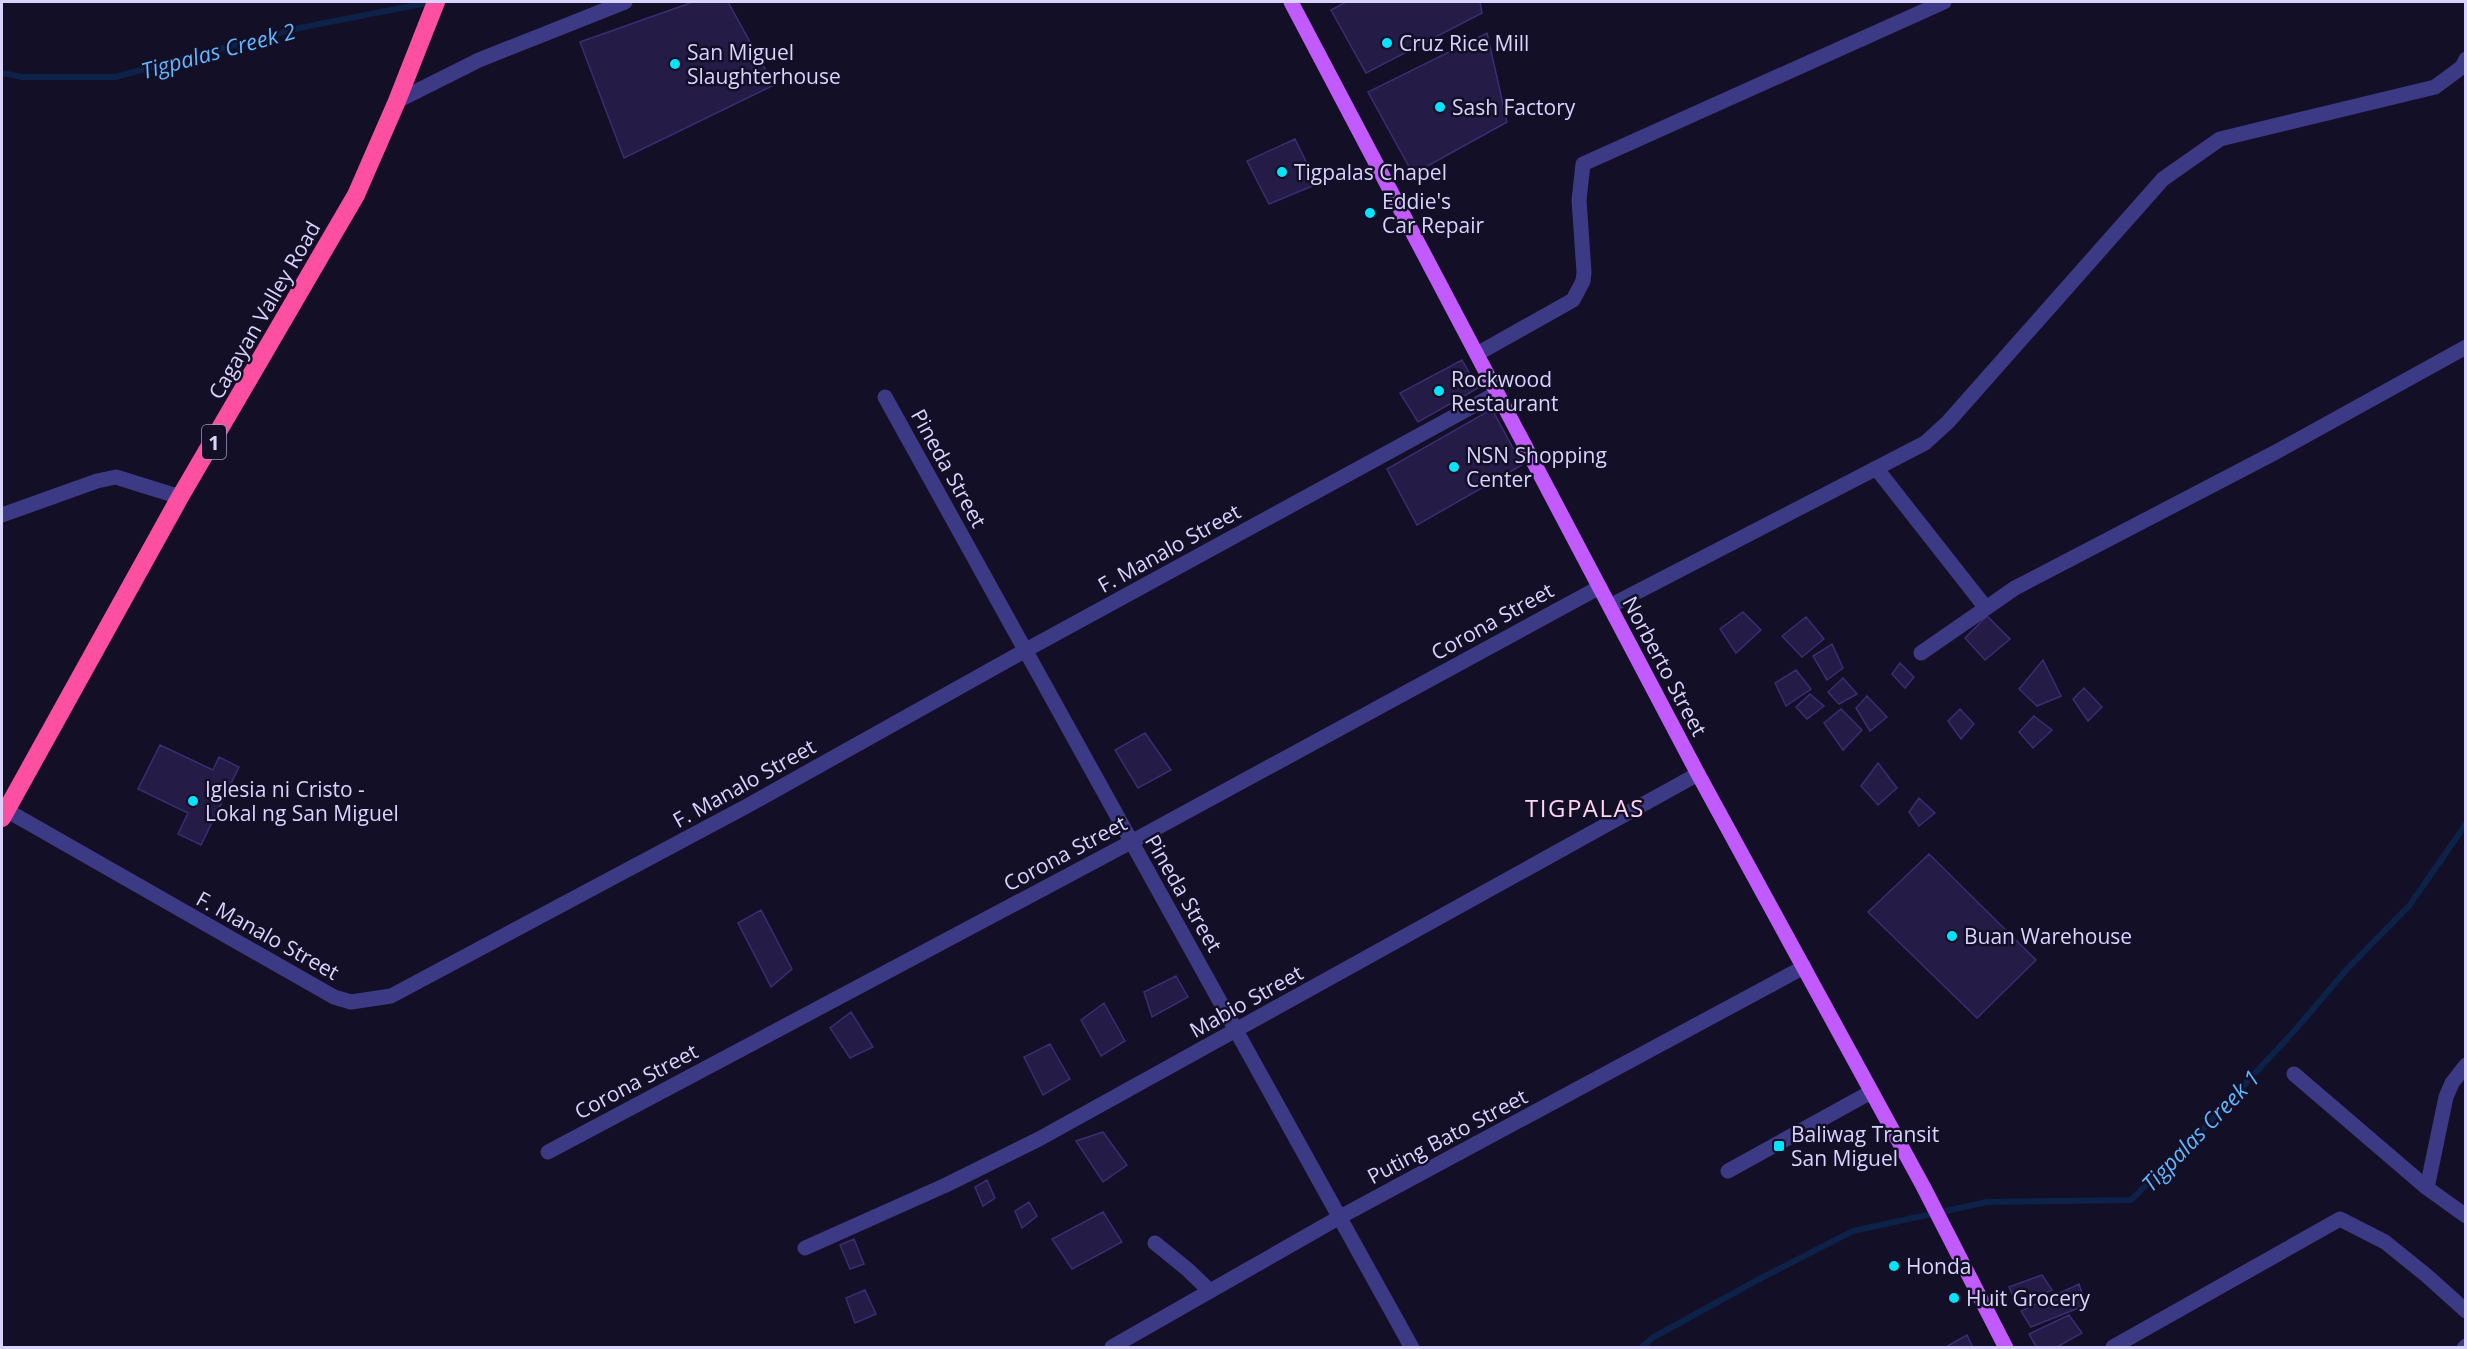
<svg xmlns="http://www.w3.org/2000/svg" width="2467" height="1349" viewBox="0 0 2467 1349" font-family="'Open Sans',sans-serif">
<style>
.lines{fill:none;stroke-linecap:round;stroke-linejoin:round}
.stream{stroke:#0c2248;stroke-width:6}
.building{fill:#241b47;stroke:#3b2d73;stroke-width:1.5}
.minor{stroke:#3d3a85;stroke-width:15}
.major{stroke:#c25bff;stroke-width:15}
.highway{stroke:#ff4fa3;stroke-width:18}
.poi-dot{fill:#00e5ff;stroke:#130f26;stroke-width:2}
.labels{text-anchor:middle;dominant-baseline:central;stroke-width:5;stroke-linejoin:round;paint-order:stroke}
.shield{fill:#130f26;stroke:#9e99be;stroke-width:1.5}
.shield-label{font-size:20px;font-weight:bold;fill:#d9d4ff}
.poi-label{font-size:21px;fill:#d9d4ff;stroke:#130f26;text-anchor:start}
.street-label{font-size:21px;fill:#d9d4ff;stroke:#130f26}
.water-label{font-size:22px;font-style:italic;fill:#62b6ff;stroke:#130f26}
.quarter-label{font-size:24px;letter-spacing:1.5px;fill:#ffd6f0;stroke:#130f26}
</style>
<rect width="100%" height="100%" fill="#130f26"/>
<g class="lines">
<path class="stream" d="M 2,73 L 22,77 L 115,77 L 299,28 L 432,2
M 1641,1348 L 1652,1338 L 1763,1277 L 1853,1231 L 1987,1202 L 2131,1200 L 2194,1139 L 2295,1030 L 2348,968 L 2409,906 L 2466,824"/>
</g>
<path class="building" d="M 693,2 L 728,2 L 774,85 L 624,158 L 580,42 Z
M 1346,2 L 1480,2 L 1482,13 L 1366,73 L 1331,10 Z
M 1487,33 L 1507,122 L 1413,174 L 1368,92 Z
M 1295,139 L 1317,184 L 1269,204 L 1247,161 Z
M 1462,360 L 1478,388 L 1418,422 L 1400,393 Z
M 1492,409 L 1522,465 L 1417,525 L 1387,469 Z
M 1743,612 L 1761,630 L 1736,653 L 1720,629 Z
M 1987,616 L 2010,639 L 1985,660 L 1965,638 Z
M 1806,617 L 1824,639 L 1802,657 L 1782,636 Z
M 1832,644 L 1843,668 L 1827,680 L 1813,656 Z
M 2043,660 L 2061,696 L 2037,706 L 2019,689 Z
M 1900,663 L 1914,677 L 1905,688 L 1892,674 Z
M 1796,670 L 1811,689 L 1786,706 L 1775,683 Z
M 1843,678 L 1857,694 L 1839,704 L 1828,692 Z
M 2084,688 L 2102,707 L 2088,721 L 2073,699 Z
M 1810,694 L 1824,706 L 1807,719 L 1796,707 Z
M 1810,694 L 1824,706 L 1807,719 L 1796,707 Z
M 1867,696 L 1887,717 L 1870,731 L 1856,708 Z
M 1841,709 L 1862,730 L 1843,750 L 1824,723 Z
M 1960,709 L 1974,724 L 1961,739 L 1948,721 Z
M 2034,716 L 2052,730 L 2033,748 L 2019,732 Z
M 1145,733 L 1171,770 L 1138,788 L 1115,750 Z
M 160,745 L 213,770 L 219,757 L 239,767 L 201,845 L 178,834 L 188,813 L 138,789 Z
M 1878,763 L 1897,788 L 1878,805 L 1861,786 Z
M 1919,798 L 1935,813 L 1919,826 L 1909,812 Z
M 1929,854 L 2036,960 L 1977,1018 L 1868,912 Z
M 761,910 L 792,969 L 771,987 L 738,923 Z
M 1176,976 L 1188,997 L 1152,1017 L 1144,992 Z
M 1104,1003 L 1125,1041 L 1101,1056 L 1081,1020 Z
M 851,1012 L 873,1047 L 850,1058 L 830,1028 Z
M 1050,1044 L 1070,1079 L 1043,1095 L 1024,1057 Z
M 1103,1132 L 1127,1165 L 1103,1182 L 1076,1141 Z
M 987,1180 L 995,1198 L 983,1206 L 975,1187 Z
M 1029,1202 L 1037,1216 L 1022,1228 L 1015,1211 Z
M 1103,1212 L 1122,1242 L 1072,1269 L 1052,1239 Z
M 854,1239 L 864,1264 L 850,1269 L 840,1245 Z
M 2042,1275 L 2052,1290 L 2017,1305 L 2009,1287 Z
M 2079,1284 L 2086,1305 L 2031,1327 L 2021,1311 Z
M 865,1290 L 876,1314 L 855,1323 L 846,1298 Z
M 2069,1315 L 2082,1333 L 2055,1348 L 2037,1348 L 2029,1334 Z
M 1967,1335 L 1973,1348 L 1944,1348 Z"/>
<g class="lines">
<path class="minor" d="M 397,101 L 479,60 L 625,2
M 1477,354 L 1573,300 L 1583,281 L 1584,272 L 1579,200 L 1583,164 L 1944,2
M 885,397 L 1412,1348
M 1876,468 L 1986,608
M 2,515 L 97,481 L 116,477 L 180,497
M 1610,606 L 1925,443 L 1948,422 L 2163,179 L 2220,139 L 2435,87 L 2462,67 L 2466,59
M 1921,653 L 2015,588 L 2276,452 L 2466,347
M 6,810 L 334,997 L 351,1002 L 391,996 L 747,806 L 1026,650 L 1497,393
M 2466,1065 L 2452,1083 L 2446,1097 L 2427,1188 L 2466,1216
M 2294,1074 L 2427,1188
M 548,1152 L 1131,842 L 1600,587
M 1728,1171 L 1871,1092
M 1155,1243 L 1187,1269 L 1210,1291
M 805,1248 L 946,1185 L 1039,1139 L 1698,774
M 1112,1347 L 1340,1217 L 1804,967
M 2113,1347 L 2340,1219 L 2385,1242 L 2426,1275 L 2466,1311
M 2464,1348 L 2466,1346"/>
<path class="major" d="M 1291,2 L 1698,774 L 1923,1186 L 2006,1348"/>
<path class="highway" d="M 2,818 L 180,497 L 356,195 L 397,101 L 436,2"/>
</g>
<g class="poi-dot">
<circle cx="1387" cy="43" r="6"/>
<circle cx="675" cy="64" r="6"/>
<circle cx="1440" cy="107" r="6"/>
<circle cx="1282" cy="172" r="6"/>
<circle cx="1370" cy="213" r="6"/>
<circle cx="1439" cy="391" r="6"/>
<circle cx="1454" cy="467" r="6"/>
<circle cx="193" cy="801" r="6"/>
<circle cx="1952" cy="936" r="6"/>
<rect x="1773" y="1140" width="12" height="12" rx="3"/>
<circle cx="1894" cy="1266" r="6"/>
<circle cx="1954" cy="1298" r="6"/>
</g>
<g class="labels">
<rect class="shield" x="202" y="425" width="24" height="34" rx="4.5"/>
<g class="shield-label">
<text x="214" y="442">1</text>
</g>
<g class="poi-label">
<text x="1399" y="43">Cruz Rice Mill</text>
<text x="687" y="52">San Miguel<tspan x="687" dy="24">Slaughterhouse</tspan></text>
<text x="1452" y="107">Sash Factory</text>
<text x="1294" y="172">Tigpalas Chapel</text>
<text x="1382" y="201">Eddie's<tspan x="1382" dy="24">Car Repair</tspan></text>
<text x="1451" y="379">Rockwood<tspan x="1451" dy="24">Restaurant</tspan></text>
<text x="1466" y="455">NSN Shopping<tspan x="1466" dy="24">Center</tspan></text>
<text x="205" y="789">Iglesia ni Cristo -<tspan x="205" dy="24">Lokal ng San Miguel</tspan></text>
<text x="1964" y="936">Buan Warehouse</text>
<text x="1791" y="1134">Baliwag Transit<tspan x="1791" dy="24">San Miguel</tspan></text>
<text x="1906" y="1266">Honda</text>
<text x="1966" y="1298">Huit Grocery</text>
</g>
<g class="street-label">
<text transform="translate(264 310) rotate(-60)">Cagayan Valley Road</text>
<text transform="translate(949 468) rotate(61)">Pineda Street</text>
<text transform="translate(1169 548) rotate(-29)">F. Manalo Street</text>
<text transform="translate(1492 621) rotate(-29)">Corona Street</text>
<text transform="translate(1665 666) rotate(62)">Norberto Street</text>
<text transform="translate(744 783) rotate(-29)">F. Manalo Street</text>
<text transform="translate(1065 853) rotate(-28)">Corona Street</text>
<text transform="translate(1184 893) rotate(60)">Pineda Street</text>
<text transform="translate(268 935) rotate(29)">F. Manalo Street</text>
<text transform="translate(1246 1001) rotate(-29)">Mabio Street</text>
<text transform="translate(636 1081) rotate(-28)">Corona Street</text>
<text transform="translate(1447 1136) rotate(-28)">Puting Bato Street</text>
</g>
<g class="water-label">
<text transform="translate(218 50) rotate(-15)">Tigpalas Creek 2</text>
<text transform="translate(2200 1130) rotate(-46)">Tigpalas Creek 1</text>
</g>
<g class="quarter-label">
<text x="1585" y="807">TIGPALAS</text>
</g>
</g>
<rect width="2467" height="1349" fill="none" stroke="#d9d4ff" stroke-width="6"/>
</svg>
